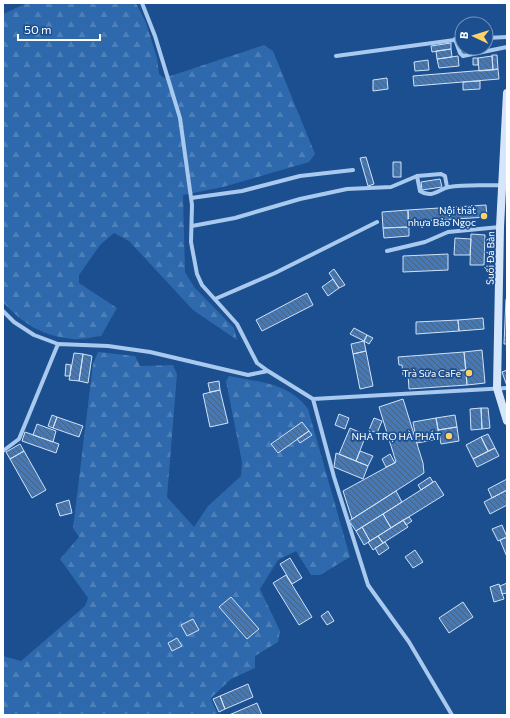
<svg xmlns="http://www.w3.org/2000/svg" width="510" height="718" viewBox="0 0 510 718" font-family="Commissioner,sans-serif">
<style>
.forest{fill:url(#forest-firs)}
.building{fill:url(#building-back-hatch);stroke:#cfe3fa}
.lines{fill:none;stroke-linecap:round;stroke-linejoin:round}
.street{stroke:#a9c9ee;stroke-width:4}
.secondary{stroke:#d6e6fa;stroke-width:8}
.poi-dot{fill:#ffd166;stroke:#1b4f8f;stroke-width:1.5}
.labels{text-anchor:middle;dominant-baseline:central;stroke-width:3.5;stroke-linejoin:round;paint-order:stroke}
.poi-label{font-size:10px;fill:#fff;stroke:#1b4f8f;text-anchor:end}
.street-label{font-size:10px;fill:#fff;stroke:#1b4f8f}
</style>
<defs>
<pattern id="forest-firs" width="22" height="20" patternUnits="userSpaceOnUse"><rect width="22" height="20" fill="#2e69ad"/><path d="M5 1l3.5 6h-7zM16 11l3.5 6h-7z" fill="#4d80b9"/></pattern>
<pattern id="building-back-hatch" width="6" height="6" patternUnits="userSpaceOnUse"><rect width="6" height="6" fill="#4478b7"/><path d="M-1 5l2 2M0 0l6 6M5-1l2 2" fill="none" stroke="#486282"/></pattern>
</defs>
<rect width="100%" height="100%" fill="#1b4f8f"/>
<path class="forest" d="M 27,3 L 136,3 L 146,23 L 157,58 L 159,74 L 164,78 L 264,45 L 273,51 L 315,154 L 309,162 L 223,187 L 183,195 L 185,272 L 194,287 L 234,328 L 237,340 L 193,310 L 129,241 L 114,233 L 100,245 L 79,275 L 79,283 L 117,308 L 101,336 C 92,337 82,340 73,339 C 42,336 23,324 3,302 L 3,14 Z
M 98,352 L 135,356 L 140,366 L 173,365 L 177,374 L 167,497 L 194,527 L 208,506 L 241,476 L 242,462 L 226,381 L 229,376 C 258,382 290,383 308,409 L 350,557 L 320,575 L 311,575 L 296,551 L 278,560 L 260,589 L 280,631 L 278,642 L 255,656 L 255,668 L 231,679 L 212,697 L 211,699 L 218,715 L 3,715 L 3,656 L 21,661 L 85,606 L 88,598 L 60,559 L 79,537 L 73,528 L 93,364 Z"/>
<path class="building" d="M 451,43 L 451,49 L 432,52 L 431,46 Z
M 451,49 L 452,57 L 437,59 L 436,51 Z
M 492,55 L 497,55 L 498,69 L 493,70 Z
M 458,56 L 459,66 L 439,68 L 437,59 Z
M 492,56 L 493,70 L 479,71 L 478,58 Z
M 473,58 L 478,58 L 478,65 L 473,65 Z
M 428,60 L 429,70 L 415,71 L 414,62 Z
M 498,69 L 499,79 L 414,86 L 413,76 Z
M 387,78 L 388,89 L 373,91 L 373,80 Z
M 480,81 L 480,89 L 463,90 L 463,82 Z
M 366,157 L 374,184 L 368,186 L 360,158 Z
M 393,162 L 401,162 L 401,177 L 393,177 Z
M 440,179 L 442,187 L 422,190 L 421,182 Z
M 486,205 L 487,217 L 408,222 L 408,210 Z
M 408,210 L 409,227 L 383,228 L 382,212 Z
M 409,227 L 409,236 L 384,238 L 383,228 Z
M 471,234 L 485,235 L 484,265 L 470,265 Z
M 455,238 L 471,239 L 470,255 L 454,255 Z
M 448,254 L 448,270 L 403,272 L 403,256 Z
M 334,269 L 345,285 L 339,288 L 329,273 Z
M 333,279 L 339,288 L 328,296 L 322,287 Z
M 307,293 L 313,305 L 262,331 L 256,320 Z
M 506,299 L 507,299 L 507,344 L 504,344 Z
M 483,318 L 484,329 L 459,331 L 458,320 Z
M 458,320 L 459,331 L 416,334 L 416,322 Z
M 354,328 L 367,335 L 364,341 L 350,334 Z
M 367,335 L 373,338 L 369,344 L 364,341 Z
M 364,341 L 366,351 L 353,354 L 351,344 Z
M 482,350 L 485,383 L 467,385 L 464,352 Z
M 366,351 L 373,386 L 360,389 L 353,354 Z
M 464,352 L 466,370 L 403,375 L 402,365 L 399,365 L 398,357 Z
M 74,353 L 83,354 L 79,381 L 69,380 Z
M 83,354 L 92,356 L 88,383 L 79,381 Z
M 66,364 L 71,365 L 70,376 L 65,376 Z
M 466,370 L 467,385 L 409,389 L 408,374 Z
M 507,370 L 507,386 L 502,372 Z
M 219,381 L 220,390 L 210,392 L 208,383 Z
M 220,390 L 228,423 L 210,427 L 203,394 Z
M 403,399 L 423,463 L 424,473 L 352,519 L 343,491 L 396,462 L 379,407 Z
M 481,408 L 482,429 L 471,430 L 470,409 Z
M 481,408 L 488,408 L 490,428 L 482,429 Z
M 339,414 L 349,418 L 345,429 L 335,425 Z
M 52,415 L 57,417 L 53,428 L 48,426 Z
M 455,415 L 457,427 L 438,430 L 436,418 Z
M 57,417 L 83,426 L 79,437 L 53,428 Z
M 374,418 L 382,421 L 377,433 L 369,430 Z
M 436,418 L 440,439 L 417,443 L 413,422 Z
M 302,422 L 309,431 L 278,453 L 271,444 Z
M 37,424 L 56,431 L 53,442 L 33,435 Z
M 457,427 L 459,441 L 441,444 L 438,430 Z
M 350,428 L 366,435 L 356,461 L 339,454 Z
M 309,431 L 312,435 L 300,443 L 297,439 Z
M 25,432 L 59,444 L 56,453 L 22,441 Z
M 488,434 L 495,448 L 488,451 L 481,437 Z
M 481,437 L 488,451 L 473,459 L 466,445 Z
M 20,444 L 24,451 L 10,459 L 6,452 Z
M 495,448 L 499,456 L 477,467 L 473,459 Z
M 24,451 L 46,490 L 32,498 L 10,459 Z
M 360,451 L 373,456 L 368,466 L 356,461 Z
M 336,453 L 368,466 L 363,479 L 334,467 Z
M 390,454 L 395,463 L 386,467 L 382,459 Z
M 430,477 L 433,482 L 421,490 L 418,485 Z
M 507,479 L 507,490 L 492,498 L 488,489 Z
M 435,481 L 444,495 L 391,528 L 383,514 Z
M 507,490 L 507,505 L 490,514 L 484,502 Z
M 396,491 L 402,502 L 356,531 L 349,521 Z
M 69,500 L 72,513 L 60,516 L 56,504 Z
M 383,514 L 391,528 L 370,541 L 362,527 Z
M 409,517 L 412,521 L 406,525 L 403,520 Z
M 403,520 L 408,527 L 383,543 L 378,536 Z
M 502,525 L 507,537 L 498,541 L 492,529 Z
M 362,527 L 370,541 L 364,545 L 356,531 Z
M 378,536 L 383,543 L 373,550 L 368,542 Z
M 507,537 L 507,557 L 500,540 Z
M 385,542 L 389,548 L 379,555 L 375,548 Z
M 415,550 L 423,562 L 413,568 L 405,557 Z
M 290,558 L 302,578 L 292,584 L 280,564 Z
M 286,575 L 312,617 L 299,625 L 273,583 Z
M 507,583 L 507,593 L 502,594 L 500,586 Z
M 499,584 L 504,599 L 494,602 L 490,587 Z
M 231,597 L 259,629 L 247,639 L 219,607 Z
M 463,602 L 473,617 L 449,633 L 439,618 Z
M 328,611 L 334,621 L 327,625 L 321,616 Z
M 193,619 L 199,630 L 187,636 L 181,625 Z
M 177,638 L 182,646 L 172,651 L 168,643 Z
M 248,684 L 253,697 L 225,709 L 220,696 Z
M 220,696 L 225,709 L 219,712 L 213,699 Z
M 257,703 L 262,715 L 229,715 Z"/>
<g class="lines">
<path class="street" d="M 142,3 L 155,36 L 180,118 L 192,205 L 191,242 L 197,274 L 202,285 L 237,324 L 257,363 L 268,371
M 486,38 L 507,37
M 455,39 L 460,53 L 463,56 L 507,47
M 336,56 L 462,39
M 417,176 L 420,191 C 432,199 439,189 449,187 C 466,184 485,186 502,185
M 191,198 L 242,191 L 300,176 L 353,170
M 192,226 L 235,218 L 300,199 L 347,189 L 391,187 L 417,176 L 441,174 L 445,176 L 447,187
M 387,251 L 425,242 L 448,232 L 500,227
M 215,299 L 275,273 L 377,222
M 3,311 L 14,322 L 34,335 L 58,344 L 108,346 L 150,352 L 248,375 L 268,371 L 313,399 L 507,388
M 313,399 L 334,477 L 368,585 L 409,642 L 452,715
M 3,451 L 19,439 L 58,344"/>
<path class="secondary" d="M 507,93 L 500,227 L 497,388 L 507,421"/>
</g>
<g class="poi-dot">
<circle cx="484" cy="216" r="4"/>
<circle cx="469" cy="373" r="4"/>
<circle cx="449" cy="436" r="4"/>
</g>
<g class="labels">
<g class="poi-label">
<text x="476" y="210">Nội thất<tspan x="476" dy="12">nhựa Bảo Ngọc</tspan></text>
<text x="461" y="373">Trà Sữa CaFe</text>
<text x="441" y="436">NHÀ TRỌ HÀ PHÁT</text>
</g>
<g class="street-label">
<text transform="translate(490 258) rotate(-89)">Suối Đá Bàn</text>
</g>
</g>
<rect width="510" height="718" fill="none" stroke="#ffffff" stroke-width="8"/>
<g transform="translate(474 36) rotate(274)"><circle r="19" fill="#1b4f8f" stroke="#7695bc"/>
<path d="M0-3L7 15L0 10L-7 15Z" fill="#ffd166"/>
<text y="-6" font-size="11" font-weight="bold" text-anchor="middle" fill="#ffffff">B</text>
</g>
<path d="M18 34v6h82v-6" fill="none" stroke="#ffffff" stroke-width="2"/>
<text x="24" y="34" font-size="12" fill="#ffffff" stroke="#1b4f8f" stroke-width="3" paint-order="stroke">50 m</text>
</svg>
